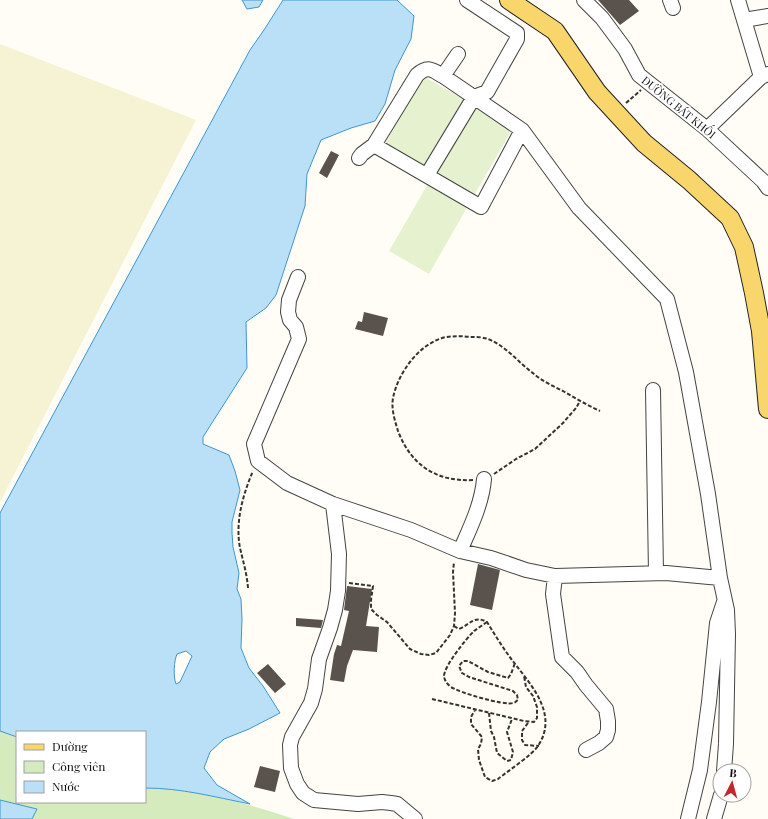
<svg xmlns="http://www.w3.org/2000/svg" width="768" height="819" viewBox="0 0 768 819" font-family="'Playfair Display',serif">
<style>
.farmland{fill:#f6f3d4}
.green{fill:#d5ebbd}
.pitch{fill:#e6f2cf}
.water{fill:#b9e0f7;stroke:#3f96cf;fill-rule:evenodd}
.building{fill:#5a524d}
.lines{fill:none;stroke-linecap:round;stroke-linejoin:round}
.minor-casing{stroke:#444;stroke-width:16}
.major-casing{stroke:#222;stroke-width:20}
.path{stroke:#333;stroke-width:2;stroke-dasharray:4 2;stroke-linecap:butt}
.minor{stroke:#fff;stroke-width:14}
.major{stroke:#f9d66b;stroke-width:18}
.labels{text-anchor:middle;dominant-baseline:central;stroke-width:4;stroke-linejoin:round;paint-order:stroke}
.street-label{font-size:11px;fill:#111;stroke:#fff}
</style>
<rect width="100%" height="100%" fill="#fffdf5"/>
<path class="farmland" d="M 0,44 L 196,120 L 0,502 Z"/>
<path class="green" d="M 0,731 L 17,737 L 17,802 L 145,802 L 145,788 C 196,789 246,803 294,819 L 32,819 L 36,809 L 0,800 Z"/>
<path class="pitch" d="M 423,76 L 463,99 L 423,168 L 384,146 Z
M 473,105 L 513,128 L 473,197 L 433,175 Z
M 429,182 L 469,204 L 429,274 L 389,251 Z"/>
<path class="water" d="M 242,0 L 263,0 L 259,7 L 247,9 Z
M 283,0 L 397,0 L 414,16 L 411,39 L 395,70 L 385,104 L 375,121 L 351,128 L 321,140 L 307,174 L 305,206 L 276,295 L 266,308 L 246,322 L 247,368 L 203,437 L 203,444 L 229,455 L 235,471 L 240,490 L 232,522 L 232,533 L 233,547 L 239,573 L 237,589 L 241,599 L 242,619 L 241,648 L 249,668 L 263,686 L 280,713 L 249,729 L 224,739 L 210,752 L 204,768 L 217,785 L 250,804 C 215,797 181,788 145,788 L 145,732 L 17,732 L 17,737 L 0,731 L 0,513 L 250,50 L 264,30 ZM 186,651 L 192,656 L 180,682 L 176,684 C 173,676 174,661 177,654 Z
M 0,800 L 37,809 L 32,819 L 0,819 Z"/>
<path class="building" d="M 598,0 L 629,0 L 639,11 L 620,25 Z
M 331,151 L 339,155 L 327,178 L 319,173 Z
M 364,312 L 388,318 L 383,336 L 355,329 L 358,321 L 362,322 Z
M 478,564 L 500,570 L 492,610 L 470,605 Z
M 347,586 L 372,589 L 366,626 L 379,627 L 377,652 L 353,650 L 347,666 L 344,682 L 330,680 L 334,654 L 337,645 L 341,646 L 349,611 L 344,610 Z
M 296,618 L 323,620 L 321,628 L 296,626 Z
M 268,664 L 286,684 L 275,693 L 257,673 Z
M 260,766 L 280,771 L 275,792 L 254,787 Z"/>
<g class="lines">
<defs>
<path id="minor" d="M 584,0 L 602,18 L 625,49 L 639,75 L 707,129 L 763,181 L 768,188
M 670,0 L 673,8
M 738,0 L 761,77
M 744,20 L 768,16
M 443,76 L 458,54
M 707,129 L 761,77 L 768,74
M 374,145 L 481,207 L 522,130
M 359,158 L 362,154 L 374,145 L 417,75 C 428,65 432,70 443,76 L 522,130 L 579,208 L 667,299 L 686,372 L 708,494 L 720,578 L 727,610 L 728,634 L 726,744 L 724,771
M 427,175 L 474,97 L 487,92 L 517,39 L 517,33 L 467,0
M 298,277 L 289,300 L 288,312 L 290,320 L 296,327 L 299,339 L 254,444 L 258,461 L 287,483 L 333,504 L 411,530 L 460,551 L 491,558 L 526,570 L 555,576 L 666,573 L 720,578
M 653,390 L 656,573
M 333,504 L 339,554 L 338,591 L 335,610 L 330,628 L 319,659 L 315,689 L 311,703 L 292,737 L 290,745 L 291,768 L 297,784 L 303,793 L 314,800 L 358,804 L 382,802 L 391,803 L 397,804 L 415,819
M 460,551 C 470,528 482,504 484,479
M 555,576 L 553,594 L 562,657 L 577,672 L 586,685 L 606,709 L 608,721 L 608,730 L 606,737 L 599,743 L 586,750
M 688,819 L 700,770 L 709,702 L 717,623 L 724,602
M 714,819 L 721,795"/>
<path id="major" d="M 509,0 L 555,31 L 597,92 L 644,143 L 689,180 L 730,218 L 744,247 L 754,293 L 761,331 L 768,409"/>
</defs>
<use href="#minor" class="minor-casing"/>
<use href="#major" class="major-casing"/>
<path class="path" d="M 626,103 L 641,90
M 494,474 L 516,459 L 535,449 L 563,423 L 576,408 L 580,401
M 473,480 C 436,482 411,465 398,431 C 395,421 391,409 393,398 C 398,373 419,343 446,337 C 454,336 462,336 470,337 C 476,337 483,337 488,339 C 506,346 519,363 534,374 C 542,381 553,386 563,391 C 575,398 587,405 600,411
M 349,583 L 373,586 L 371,600 L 371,609 L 377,615 L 387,622 L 410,649 L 421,654 L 429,655 L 436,653 L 450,635 L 454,626 L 455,613 L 453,572 L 454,562
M 248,588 C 247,574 243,561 240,548 C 235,522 243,494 253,471
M 487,622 C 483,625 478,628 474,631 C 467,638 443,667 444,677 C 445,681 447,684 451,687 C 458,692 504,706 513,703 C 515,703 516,701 518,700 L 517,695 L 513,691 L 469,677 L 462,673 L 459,666 L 463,661 L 468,661 L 488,672 L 508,678 L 511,674 L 515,663
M 454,626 L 459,629 C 471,624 474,615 487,622 C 495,635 503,648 512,660 C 531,685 559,714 538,746 C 532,755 508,771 498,779 L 492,781 L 485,777 L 479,760 L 478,749 L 481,744 L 482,737 L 471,724 L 471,717 L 475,710
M 432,699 L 524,721 L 534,722 L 537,718 L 537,707 L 533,696 L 526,687 L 524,676
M 489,713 L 491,731 L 494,737 L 497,753 L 507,761 L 511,760 L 513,752 L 507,732 L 512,719
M 528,723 L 522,731 L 522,740 L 525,745 L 539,746"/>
<use href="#minor" class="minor"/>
<use href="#major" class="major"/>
</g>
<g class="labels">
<g class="street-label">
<text transform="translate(679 107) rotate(39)">ĐƯỜNG BÁT KHỐI</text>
</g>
</g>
<rect x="16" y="731" width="130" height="72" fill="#ffffff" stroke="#a0a0a0"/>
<rect x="24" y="744" width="20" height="6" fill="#f9d66b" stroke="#a0a0a0"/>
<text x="52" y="751" font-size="12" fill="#111111">Đường</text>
<rect x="24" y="761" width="20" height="12" fill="#d5ebbd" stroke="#a0a0a0"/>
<text x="52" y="771" font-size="12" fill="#111111">Công viên</text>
<rect x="24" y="781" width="20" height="12" fill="#b9e0f7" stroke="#a0a0a0"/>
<text x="52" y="791" font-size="12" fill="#111111">Nước</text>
<g transform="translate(732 783) rotate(6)"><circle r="19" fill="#ffffff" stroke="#a0a0a0"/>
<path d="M0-3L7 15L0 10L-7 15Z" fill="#c4262e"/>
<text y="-6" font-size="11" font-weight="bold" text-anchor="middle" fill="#111111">B</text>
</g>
</svg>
